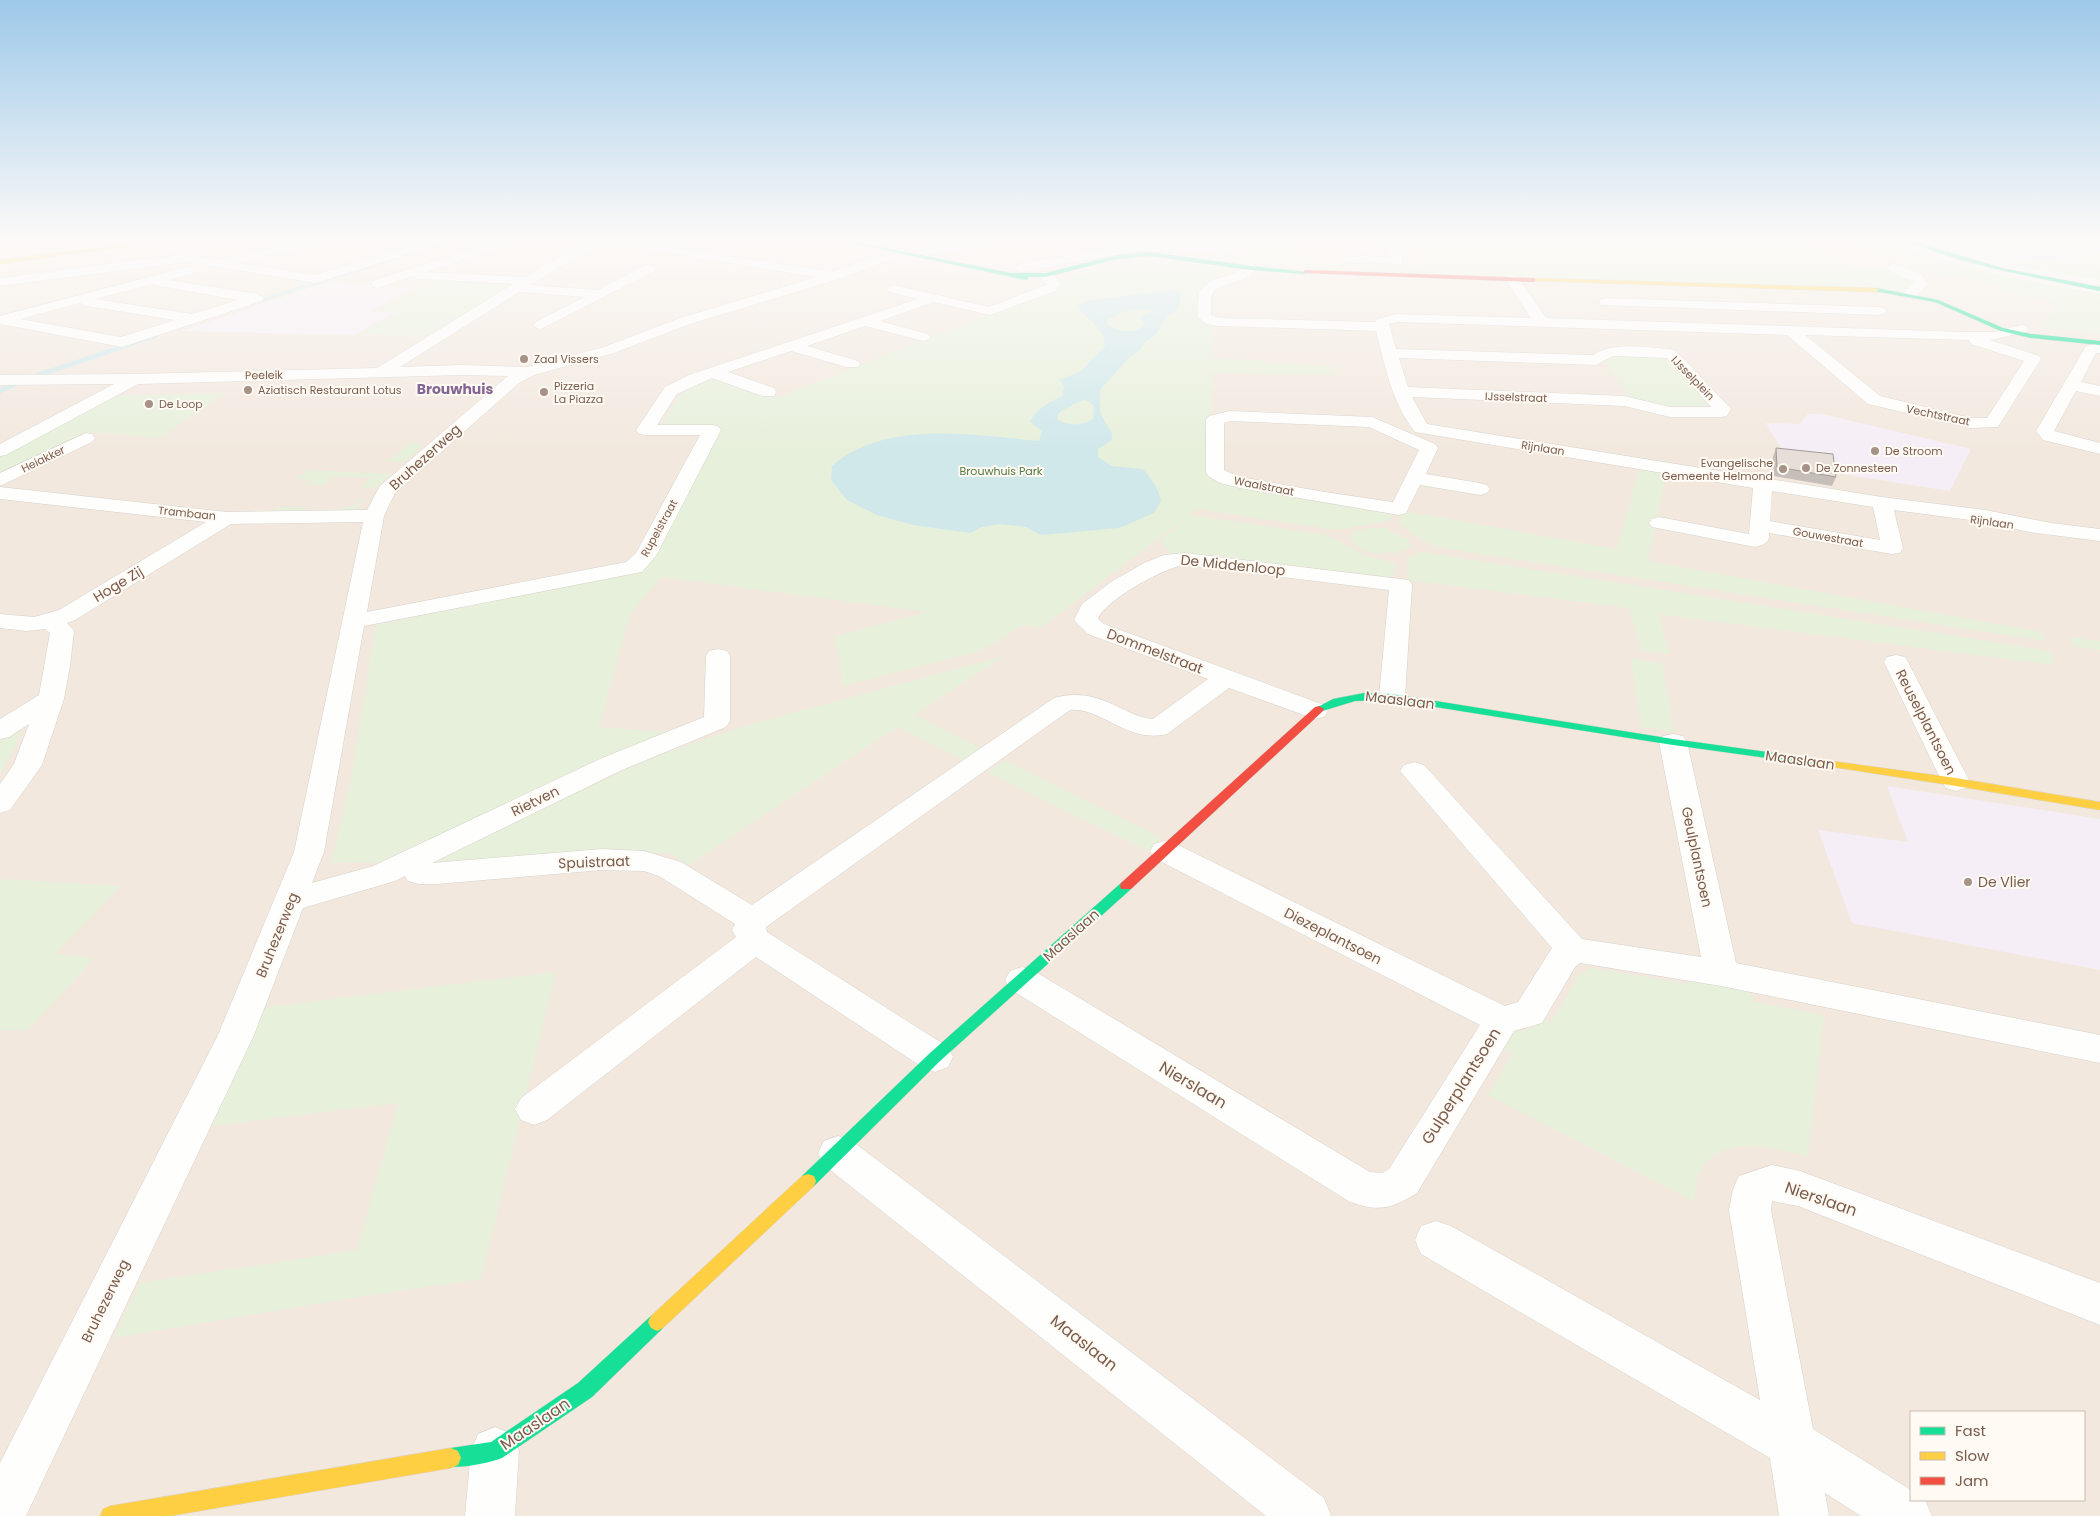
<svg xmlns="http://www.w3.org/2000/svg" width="2100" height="1516" viewBox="0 0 2100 1516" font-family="Poppins,sans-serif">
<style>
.residential{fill:#f2e8de;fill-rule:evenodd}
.education{fill:#f6eef6}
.green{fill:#e7f0db}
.water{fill:#d0e8ea;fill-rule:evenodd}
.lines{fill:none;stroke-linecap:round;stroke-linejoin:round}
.stream-far1{stroke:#d0e8ea;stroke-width:4}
.stream{stroke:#d0e8ea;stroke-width:4.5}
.street-casing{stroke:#d7d1cb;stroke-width:1}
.fast-casing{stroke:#d9d2cb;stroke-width:1}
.slow-casing{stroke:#d9d2cb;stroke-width:1}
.jam-casing{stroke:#d9d2cb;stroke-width:1}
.street{fill:#fefefd;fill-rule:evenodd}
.fast{fill:#16e098;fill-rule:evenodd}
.slow{fill:#ffcf43;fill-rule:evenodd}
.jam{fill:#f24e42;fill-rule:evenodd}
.wall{fill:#c6bfb9}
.building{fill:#e6ded7;stroke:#a19b96}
.poi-dot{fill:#a69286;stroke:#fffaf3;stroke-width:2}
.labels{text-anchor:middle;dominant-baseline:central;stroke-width:4;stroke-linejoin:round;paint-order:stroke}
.far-poi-label{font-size:11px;fill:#7a5c4d;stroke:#fffaf3;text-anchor:start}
.far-street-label{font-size:11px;fill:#7a5c4d;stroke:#fffaf3}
.far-park-label{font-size:11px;fill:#537a41;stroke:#fffaf3}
.far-quarter-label{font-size:14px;font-weight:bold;fill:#846695;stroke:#fffaf3}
.street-label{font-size:14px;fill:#7a5c4d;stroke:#fffaf3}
.poi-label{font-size:14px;fill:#7a5c4d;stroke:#fffaf3;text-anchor:start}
.near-street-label{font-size:16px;fill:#7a5c4d;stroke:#fffaf3}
</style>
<rect width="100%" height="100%" fill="#f9f5f0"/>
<path class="residential" d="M 0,240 L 1849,240 L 2100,299 L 2100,1516 L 0,1516 ZM 1911,1412 L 2084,1412 L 2084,1500 L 1911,1500 Z"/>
<path class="education" d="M 326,283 L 413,288 L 370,311 L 396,312 L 354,335 L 181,331 Z
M 1808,414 L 1822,414 L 1971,449 L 1950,491 L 1842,474 L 1839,464 L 1781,454 L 1781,448 L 1766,423 L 1799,424 Z
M 1887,786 L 2100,819 L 2100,970 L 1852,923 L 1818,830 L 1908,842 Z"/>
<path class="green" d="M 1220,240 L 1233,240 L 1238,248 L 1228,262 L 1214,260 Z
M 1239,240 L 1297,240 L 1302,262 L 1345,263 L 1349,271 L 1237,264 C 1246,254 1247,250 1239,240 Z
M 1414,240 L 1781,240 L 1860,268 L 1887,269 L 1918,280 L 1909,292 L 1363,273 L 1357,268 L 1365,268 L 1365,265 L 1427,265 Z
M 1838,240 L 1877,240 L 1918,253 L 2005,276 L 2100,294 L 2100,333 L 2043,328 L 2052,312 L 2056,313 L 2060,307 L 2053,305 L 2055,301 L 2002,291 L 2006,286 L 1915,270 L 1908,266 L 1908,262 Z
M 1938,240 C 1961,240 1983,252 2005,257 C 2038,264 2068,258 2100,251 L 2100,280 C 2046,271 1987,266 1938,240 Z
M 1143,255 L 1234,269 L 1212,276 L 1212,358 L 1264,361 L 1266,363 L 1335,366 L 1336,375 L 1212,373 L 1212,482 L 1220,480 L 1394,513 L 1391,519 L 1383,522 L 1337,530 L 1197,509 L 1189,515 L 1327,535 L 1366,556 L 1396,563 L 1391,581 L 1174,557 L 1160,540 L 1168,535 L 1184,519 L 1042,627 L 1023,625 L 994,644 L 972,653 L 843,686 L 835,636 L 928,612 L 661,577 L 630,614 L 599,727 L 680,733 L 398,862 L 330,863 L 334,853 L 351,778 L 376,625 L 635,573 L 722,429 L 659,428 L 684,389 L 714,376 L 779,397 L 978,319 L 1116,259 Z
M 439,279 L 524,283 L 440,335 L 362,334 L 401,312 L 380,311 Z
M 1623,353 L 1665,354 L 1714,411 L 1662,409 L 1631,399 L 1604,360 Z
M 225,393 L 160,438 L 93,432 L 0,477 L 0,457 L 111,396 Z
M 410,443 L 424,444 L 404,462 L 375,461 L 391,459 Z
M 1640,467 L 1667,472 L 1648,561 L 2041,632 L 2045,641 L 1436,547 L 1415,536 L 1399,522 L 1404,511 L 1617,549 Z
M 309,470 L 391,474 L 374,488 L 360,487 L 371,478 L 332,476 L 324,485 L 306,485 L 312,480 L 296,478 Z
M 361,498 L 365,498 L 355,510 L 262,513 L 265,511 L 273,511 L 279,507 L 307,507 L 303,511 L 346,508 L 356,504 Z
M 1371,528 L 1388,528 L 1394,534 L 1402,534 L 1401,537 L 1411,539 L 1406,542 L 1414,546 L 1405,547 L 1406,551 L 1397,550 L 1396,554 L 1387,551 L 1379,555 C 1368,551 1356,549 1350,539 L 1351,534 L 1359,530 Z
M 1422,552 L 2050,651 L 2054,665 L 1658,614 L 1670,654 L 1641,651 L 1629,608 L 1407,580 L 1408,558 Z
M 2070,637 L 2100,641 L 2100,650 L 2074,646 Z
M 1004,656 L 914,715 L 989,752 L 972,764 L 897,727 L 689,865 L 668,852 L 410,875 L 506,826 L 653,757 L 748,725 Z
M 1631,659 L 1662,663 L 1674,732 L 1641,727 Z
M 24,723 L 14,748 L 0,774 L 0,738 Z
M 1004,760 L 1162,838 L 1148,851 L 987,772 Z
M 0,879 L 121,886 L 55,954 L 95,958 L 28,1030 L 0,1030 Z
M 1592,968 L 1689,984 L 1690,977 L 1751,991 L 1753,1002 L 1824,1015 L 1808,1157 C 1776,1147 1720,1133 1700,1172 C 1695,1182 1695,1192 1695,1202 L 1488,1095 L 1513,1053 L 1500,1046 L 1509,1032 L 1529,1030 L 1539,1016 L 1551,1022 L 1580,974 Z
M 556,972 L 481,1279 L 344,1299 L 113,1338 L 140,1283 L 357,1250 L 398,1103 L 211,1126 L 246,1046 L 266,1007 Z"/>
<path class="water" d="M 1948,240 L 2100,240 L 2100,251 C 2040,267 2006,259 1948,240 Z
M 1170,290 L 1180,292 L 1180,305 L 1174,313 L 1167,317 L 1156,334 L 1145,342 L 1141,349 L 1129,358 L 1100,390 L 1100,412 L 1112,434 L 1112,440 L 1098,449 L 1098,457 L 1112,466 L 1143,469 C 1152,480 1158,487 1161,501 L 1154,513 L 1119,528 L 1041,535 L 1026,527 L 1000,524 L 982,527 L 970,533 L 913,525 L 877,515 L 847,500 L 831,480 L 832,466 C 884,419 975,435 1039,441 L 1042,431 L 1030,422 C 1036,408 1049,403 1062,396 L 1064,386 L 1059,380 L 1080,372 L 1105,346 C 1105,326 1085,320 1077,305 L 1089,300 ZM 1147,309 L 1155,311 L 1141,316 L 1145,325 C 1134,335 1118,332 1107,324 L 1107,321 C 1121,310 1128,310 1147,309 ZM 1083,400 L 1088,401 L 1094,406 L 1093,419 C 1083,426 1069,426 1058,420 L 1057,416 L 1061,411 Z"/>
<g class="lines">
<path class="stream-far1" d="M 1247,244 L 1270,240
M 434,246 L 453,240
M 1224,256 L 1234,249
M 253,303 L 416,251
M 119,348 L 155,336"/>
<path class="stream" d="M 36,376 L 122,347
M 0,391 L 14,385"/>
<defs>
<path id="street" d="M 304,240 L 323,240 L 321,243 L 238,263 L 315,275 L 428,240 L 445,240 L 443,243 L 316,283 L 186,262 L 0,286 L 0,278 L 186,254 L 223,260 Z
M 498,240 L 514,240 L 512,243 L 427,272 L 525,277 L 579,245 L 593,240 L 625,240 L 832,272 L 897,249 L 901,248 L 907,252 L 905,255 L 839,279 L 690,324 L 614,353 L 534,375 L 519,383 L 395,493 L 384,516 L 367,612 L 626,562 L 636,553 L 700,435 L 645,435 L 639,434 L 636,430 L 665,387 L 689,375 L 918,299 L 889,292 L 887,289 L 889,286 L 894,285 L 989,307 L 1046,285 L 1047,284 L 1039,275 L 1041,272 L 1051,272 L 1061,283 L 1056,291 L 990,315 L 934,302 L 880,321 L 928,334 L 930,337 L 928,340 L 923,341 L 865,326 L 807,346 L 858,361 L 860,364 L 858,367 L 846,367 L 791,351 L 728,372 L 774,388 L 776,392 L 774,396 L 762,396 L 712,378 L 677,394 L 657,425 L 712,425 L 718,426 L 721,430 L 656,556 L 642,572 L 364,626 L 324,852 L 312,883 L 373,866 L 602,758 L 704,717 L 706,656 L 709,651 L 718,649 L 727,651 L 730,656 L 730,721 L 726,727 L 622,770 L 432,863 L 602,849 L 644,851 L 681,862 L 752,905 L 1054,698 C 1074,692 1093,695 1112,704 C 1125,710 1138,718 1153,719 L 1208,679 L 1088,634 L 1074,620 L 1082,604 L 1111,582 L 1144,563 L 1164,555 L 1185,553 L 1409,580 L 1412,585 L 1405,697 L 1401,702 L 1392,705 L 1383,702 L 1379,697 L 1389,590 L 1185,565 C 1165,567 1105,600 1098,619 L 1104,624 L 1324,705 L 1328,711 L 1324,717 L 1315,719 L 1229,688 L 1167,734 C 1127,744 1102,707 1070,710 L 766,927 L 767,932 L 948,1047 L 953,1057 L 948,1067 L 935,1072 L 922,1067 L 756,957 L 547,1120 L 534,1125 L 521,1120 L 515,1109 L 521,1098 L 736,937 L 732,930 L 735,924 L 659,876 L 644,871 L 602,870 L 437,884 L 419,884 L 408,881 L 405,876 L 395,881 L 303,908 L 254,1035 L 26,1516 L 0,1516 L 0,1463 L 218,1035 L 294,852 L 363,522 L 231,524 L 75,620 L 67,623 L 74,631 L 70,666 L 64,699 L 42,765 L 10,810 L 0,813 L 0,784 L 14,764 L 29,724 L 9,737 L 0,739 L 0,719 L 39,695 L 50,633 L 45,629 L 26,631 L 0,628 L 0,614 L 34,617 L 59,610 L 206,522 L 0,499 L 0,487 L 227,512 L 367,510 L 380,486 L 508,376 L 462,375 L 138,384 L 6,455 L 0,456 L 0,444 L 114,384 L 0,385 L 0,375 L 136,374 L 377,368 L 513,284 L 419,279 L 413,276 L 378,288 L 373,287 L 371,284 L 373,281 ZM 604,243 L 816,277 L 680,318 L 604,347 L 528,367 L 462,365 L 400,367 L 519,292 L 584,297 L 536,322 L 534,325 L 536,328 L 541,329 L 655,271 L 656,268 L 650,264 L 645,265 L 598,290 L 530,285 L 587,251 Z
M 978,240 L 1004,240 L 998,244 L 930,255 L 924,251 L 930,247 Z
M 1383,240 L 1395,240 L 1403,261 L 1401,264 L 1348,263 L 1342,259 L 1348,255 L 1389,257 Z
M 1136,243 L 1214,245 L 1220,249 L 1214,253 L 1136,251 L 1020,272 L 1014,268 L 1020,264 Z
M 1892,263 L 1922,274 L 1928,285 L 1914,297 L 1904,297 L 1902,294 L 1914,282 L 1887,270 L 1886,267 Z
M 1251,264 L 1257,268 L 1246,278 L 1214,290 L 1211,297 L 1211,315 L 1219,318 L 1375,322 L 1377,319 L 1396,314 L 1531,318 L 1505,279 L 1512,275 L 1517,276 L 1546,318 L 1963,332 L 1994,332 L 2021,325 L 2026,326 L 2028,329 L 2026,332 L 1990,340 L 2039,356 L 2041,359 L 1998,427 L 1971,428 L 1868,404 L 1787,335 L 1397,322 L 1389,324 L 1396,349 L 1593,355 C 1616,341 1645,348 1671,349 L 1676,351 L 1731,409 L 1727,416 L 1721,417 L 1670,417 L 1624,406 L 1412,397 L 1427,424 L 1882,497 L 1985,510 L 2051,523 L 2100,529 L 2100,541 L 2029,532 L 1985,522 L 1894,510 L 1903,548 L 1900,553 L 1892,554 L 1769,533 C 1770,543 1764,545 1755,547 L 1652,527 L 1649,523 L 1652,519 L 1659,517 L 1749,534 L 1753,488 L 1415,432 C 1392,403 1385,366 1376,331 L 1219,326 L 1206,324 L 1197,316 L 1199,292 L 1210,281 L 1237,272 ZM 1805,335 L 1969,340 L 1971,344 L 2024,361 L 1987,418 L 1971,418 L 1880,396 ZM 1613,356 L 1667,358 L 1711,407 L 1670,407 L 1624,396 L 1408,387 L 1399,358 L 1596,365 ZM 1772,491 L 1873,507 L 1880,540 L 1770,521 Z
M 187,267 L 192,268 L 193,271 L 192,274 L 169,280 L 257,294 L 264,298 L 262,301 L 122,347 L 0,324 L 0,316 ZM 154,284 L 159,286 L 238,300 L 192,314 L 95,299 ZM 80,303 L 86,306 L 175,320 L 121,337 L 20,319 Z
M 1606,298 L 1879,307 L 1884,308 L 1886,311 L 1884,314 L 1879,315 L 1601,305 L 1599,302 L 1601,299 Z
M 2100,343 L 2100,353 L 2096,353 L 2081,382 L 2100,386 L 2100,396 L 2076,391 L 2054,431 L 2100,443 L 2100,454 L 2043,440 L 2036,431 L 2086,346 Z
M 1230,411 L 1372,417 L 1435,444 L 1438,448 L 1426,474 L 1480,483 L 1487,485 L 1490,489 L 1487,493 L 1480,495 L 1420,485 L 1406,513 L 1399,515 L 1240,488 L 1220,483 L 1208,476 L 1206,472 L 1206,420 L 1209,416 ZM 1230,421 L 1369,427 L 1419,450 L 1393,502 C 1351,496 1310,490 1269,482 C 1254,479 1238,478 1224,470 L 1224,423 Z
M 86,433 L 92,434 L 95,438 L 92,442 L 0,486 L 0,473 Z
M 1896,655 L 1905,657 L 1908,662 L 1970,782 L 1966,788 L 1956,791 L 1946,788 L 1942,782 L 1884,662 L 1887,657 Z
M 1673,734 L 1683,736 L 1687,742 L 1736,963 L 2100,1035 L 2100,1063 L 1721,986 L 1580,963 L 1575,967 L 1542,1023 L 1514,1031 L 1417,1193 C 1391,1209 1379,1212 1350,1202 L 1010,989 L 1005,980 L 1010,971 L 1022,967 L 1034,971 L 1370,1172 L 1382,1173 L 1389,1169 L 1480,1025 L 1154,858 L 1150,851 L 1154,844 L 1165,841 L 1176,844 L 1505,1006 L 1518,1002 L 1552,948 L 1400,771 L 1404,765 L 1414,762 L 1424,765 L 1582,939 L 1701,957 L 1659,742 L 1663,736 Z
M 838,1136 L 852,1141 L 1324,1498 L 1331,1516 L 1266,1516 L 824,1165 L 818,1153 L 824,1141 Z
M 1772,1165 L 1800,1171 L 2100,1283 L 2100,1325 L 1798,1206 L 1772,1201 L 1771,1210 L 1813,1429 L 1911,1490 L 1911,1500 L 1925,1500 L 1932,1516 L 1861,1516 L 1825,1493 L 1829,1516 L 1779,1516 L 1770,1458 L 1421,1254 L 1415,1240 L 1421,1226 L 1436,1221 L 1451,1226 L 1760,1400 L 1729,1210 L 1733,1189 L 1739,1176 Z
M 495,1427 L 512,1434 L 519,1451 L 515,1516 L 465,1516 L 471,1451 L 478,1434 Z"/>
<path id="fast" d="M 838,240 L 845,240 L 1011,273 L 1046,273 L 1117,255 L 1150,252 L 1251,266 L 1308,272 L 1305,274 L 1251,270 L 1150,256 L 1117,259 L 1046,277 L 1027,277 L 1029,278 L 1026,280 Z
M 1903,240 L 1908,240 L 2002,268 L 2100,287 L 2100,291 L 2000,270 L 1951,257 Z
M 1876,288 L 1938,300 L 2003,328 L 2031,334 L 2100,341 L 2100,345 L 2031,338 L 2001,331 L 1935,302 L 1874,291 Z
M 1364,693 L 1392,694 L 1673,739 L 1817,759 L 1823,762 L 1817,765 L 1673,745 L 1392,700 L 1355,701 L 1319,712 L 1314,709 L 1333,699 Z
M 1126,882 L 1131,883 L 1132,886 L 1131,889 L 940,1061 L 814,1186 L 808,1188 L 802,1186 L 800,1181 L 802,1176 L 930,1053 L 1121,883 Z
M 657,1313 L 663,1316 L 666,1322 L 663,1328 L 592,1397 L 502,1458 C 489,1463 456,1470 444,1465 L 441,1458 L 444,1451 L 451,1448 L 491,1442 L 578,1383 L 651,1316 Z"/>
<path id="slow" d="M 165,240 L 175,240 L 0,264 L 0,260 Z
M 1533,278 L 1876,288 L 1879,290 L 1876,292 L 1531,281 Z
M 1817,759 L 1956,778 L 2100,802 L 2100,810 L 1956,786 L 1813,764 L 1811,762 Z
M 808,1174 L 814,1176 L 816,1181 L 814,1186 L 663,1328 L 657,1331 L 651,1328 L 648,1322 L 651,1316 L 802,1176 Z
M 451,1448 L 458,1451 L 461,1458 L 458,1465 L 451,1468 L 170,1516 L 100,1516 L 103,1509 L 110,1506 Z"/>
<path id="jam" d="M 1305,270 L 1533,278 L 1536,280 L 1533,282 L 1303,273 Z
M 1319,706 L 1324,709 L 1323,711 L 1131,889 L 1121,889 L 1120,886 L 1121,883 L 1315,707 Z"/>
</defs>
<use href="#street" class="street-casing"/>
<use href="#fast" class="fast-casing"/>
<use href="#slow" class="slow-casing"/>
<use href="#jam" class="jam-casing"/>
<use href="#street" class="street"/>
<use href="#fast" class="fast"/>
<use href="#slow" class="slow"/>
<use href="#jam" class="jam"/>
</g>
<path class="wall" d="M 1776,448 L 1836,477 L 1832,486 L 1774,476 L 1773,457 Z"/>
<path class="building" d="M 1776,448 L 1833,454 L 1836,477 L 1777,467 Z"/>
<linearGradient id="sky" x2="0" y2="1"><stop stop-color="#9ec9e9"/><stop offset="0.53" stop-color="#fcfaf8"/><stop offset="1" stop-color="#fcfaf8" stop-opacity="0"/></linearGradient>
<rect width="2100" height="452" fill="url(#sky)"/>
<g class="poi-dot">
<circle cx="524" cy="359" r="5"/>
<circle cx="248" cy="390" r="5"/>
<circle cx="544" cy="392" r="5"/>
<circle cx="149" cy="404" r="5"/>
<circle cx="1875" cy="451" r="5"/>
<circle cx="1806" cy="468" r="5"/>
<circle cx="1783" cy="469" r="5"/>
<circle cx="1968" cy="882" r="5"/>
</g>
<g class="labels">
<g class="far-poi-label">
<text x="534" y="359">Zaal Vissers</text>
<text x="554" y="386">Pizzeria<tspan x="554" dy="13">La Piazza</tspan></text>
<text x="258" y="390">Aziatisch Restaurant Lotus</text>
<text x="159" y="404">De Loop</text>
<text x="1885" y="451">De Stroom</text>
<text x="1773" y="463" text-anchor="end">Evangelische<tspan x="1773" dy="13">Gemeente Helmond</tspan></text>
<text x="1816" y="468">De Zonnesteen</text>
</g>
<g class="far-street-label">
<text transform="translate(264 375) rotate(-1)">Peeleik</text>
<text transform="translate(1693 378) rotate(46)">IJsselplein</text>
<text transform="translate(1516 397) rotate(2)">IJsselstraat</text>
<text transform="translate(1938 415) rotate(12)">Vechtstraat</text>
<text transform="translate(1543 448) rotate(9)">Rijnlaan</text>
<text transform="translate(43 459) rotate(-26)">Heiakker</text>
<text transform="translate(1264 486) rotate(11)">Waalstraat</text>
<text transform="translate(187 513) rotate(6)">Trambaan</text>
<text transform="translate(1992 522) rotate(8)">Rijnlaan</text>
<text transform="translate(659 528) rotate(-61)">Rupelstraat</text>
<text transform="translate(1828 537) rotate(10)">Gouwestraat</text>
</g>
<g class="far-park-label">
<text x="1001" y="471">Brouwhuis Park</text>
</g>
<g class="far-quarter-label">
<text x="455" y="389">Brouwhuis</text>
</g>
<g class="street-label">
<text transform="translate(425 457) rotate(-42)">Bruhezerweg</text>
<text transform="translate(1233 565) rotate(6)">De Middenloop</text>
<text transform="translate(118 584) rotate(-31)">Hoge Zij</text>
<text transform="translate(1155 651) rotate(21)">Dommelstraat</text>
<text transform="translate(1400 700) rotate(7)">Maaslaan</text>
<text transform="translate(1926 722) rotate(63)">Reuselplantsoen</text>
<text transform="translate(1800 760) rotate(8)">Maaslaan</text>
<text transform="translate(535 801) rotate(-26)">Rietven</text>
<text transform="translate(1697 857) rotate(78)">Geulplantsoen</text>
<text transform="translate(594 862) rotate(-2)">Spuistraat</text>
<text transform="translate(277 935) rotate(-68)">Bruhezerweg</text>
<text transform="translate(1071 935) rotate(-42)">Maaslaan</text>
<text transform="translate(1333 936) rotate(27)">Diezeplantsoen</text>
<text transform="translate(105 1301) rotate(-64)">Bruhezerweg</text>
</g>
<g class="poi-label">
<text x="1978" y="882">De Vlier</text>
</g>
<g class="near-street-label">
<text transform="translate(1193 1085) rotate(31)">Nierslaan</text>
<text transform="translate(1461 1086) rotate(-58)">Gulperplantsoen</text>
<text transform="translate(1821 1199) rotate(19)">Nierslaan</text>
<text transform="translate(1084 1343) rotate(38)">Maaslaan</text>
<text transform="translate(535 1424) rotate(-34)">Maaslaan</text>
</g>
</g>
<rect x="1910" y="1411" width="175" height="90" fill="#fffaf3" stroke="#cabbb1"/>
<rect x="1920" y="1427" width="25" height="8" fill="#16e098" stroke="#cabbb1"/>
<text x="1955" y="1436" font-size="15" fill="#7a5c4d">Fast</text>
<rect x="1920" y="1452" width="25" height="8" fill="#ffcf43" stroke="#cabbb1"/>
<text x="1955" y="1461" font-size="15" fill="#7a5c4d">Slow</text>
<rect x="1920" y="1477" width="25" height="8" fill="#f24e42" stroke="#cabbb1"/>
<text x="1955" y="1486" font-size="15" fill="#7a5c4d">Jam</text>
</svg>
